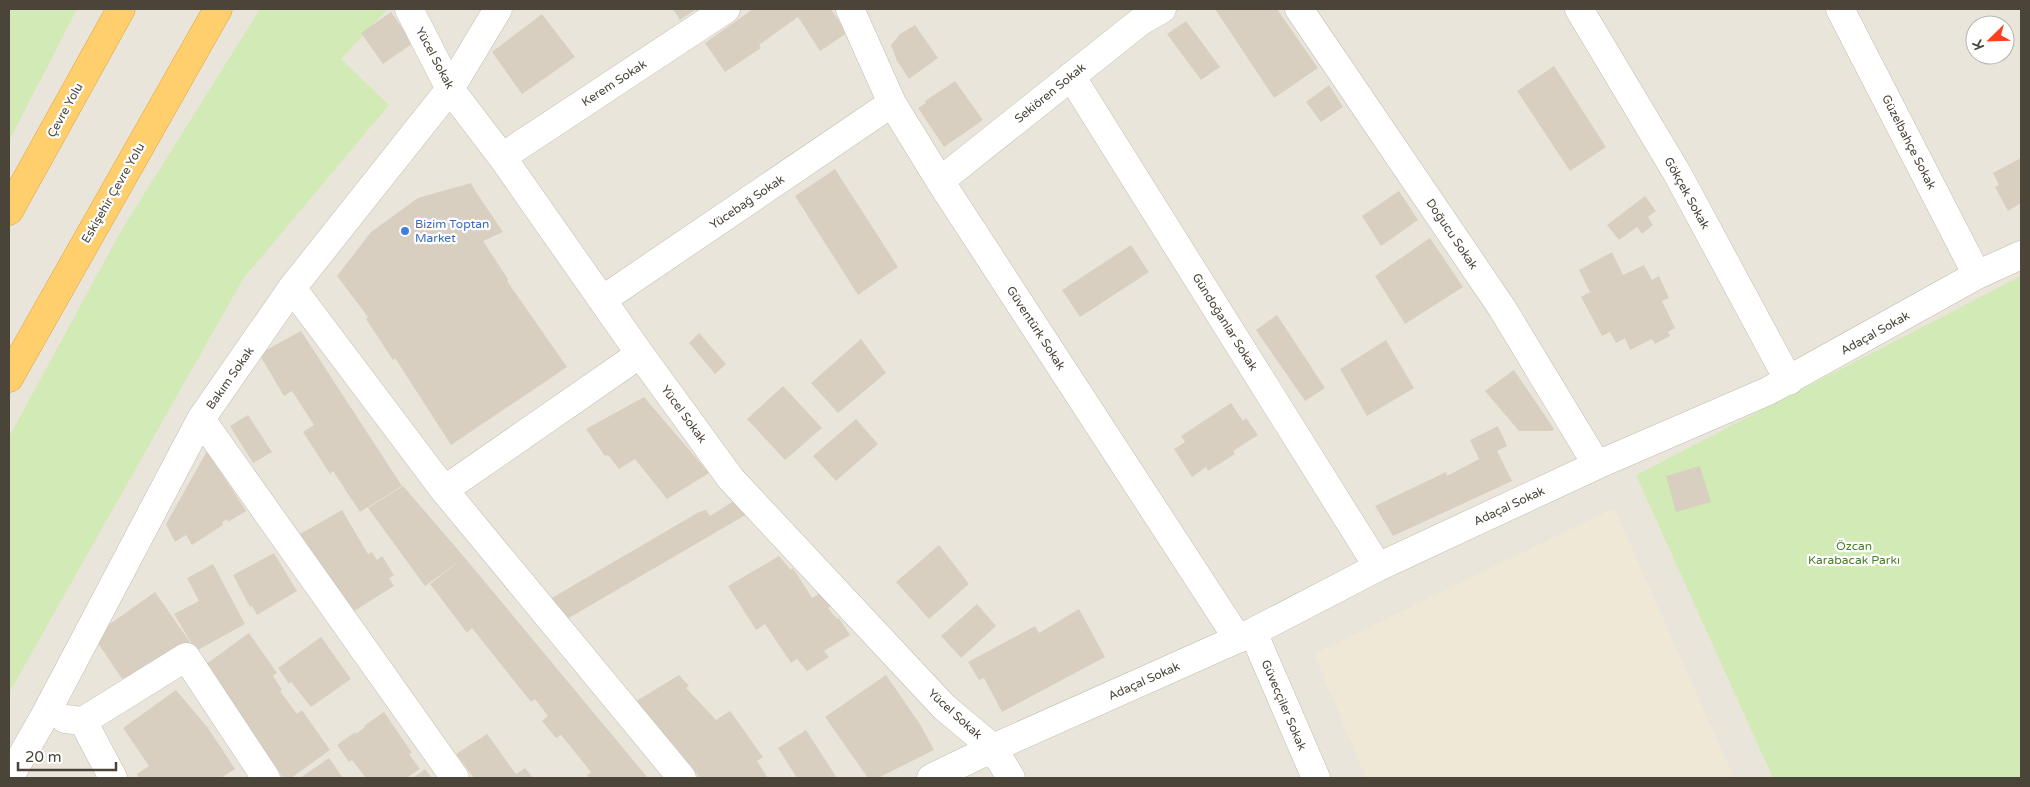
<svg xmlns="http://www.w3.org/2000/svg" width="2030" height="787" viewBox="0 0 2030 787" font-family="'Varela Round',sans-serif">
<style>
.residential{fill:#eae5da;fill-rule:evenodd}
.education{fill:#efe8d6}
.green{fill:#d2eab5}
.building{fill:#d8cfc1}
.lines{fill:none;stroke-linecap:round;stroke-linejoin:round}
.street-casing{stroke:#c2bbae;stroke-width:29}
.highway-casing{stroke:#e0a43c;stroke-width:29}
.street{stroke:#fff;stroke-width:28}
.highway{stroke:#ffcf6e;stroke-width:28}
.shop-dot{fill:#3f7fe0;stroke:#fff;stroke-width:2}
.labels{text-anchor:middle;dominant-baseline:central;stroke-width:4.5;stroke-linejoin:round;paint-order:stroke}
.street-label{font-size:12px;fill:#4b4439;stroke:#fff}
.shop-label{font-size:12px;fill:#366cbe;stroke:#fff;text-anchor:start}
.park-label{font-size:12px;fill:#4a7f2a;stroke:#fff}
</style>
<rect width="100%" height="100%" fill="#f6f3ec"/>
<path class="residential" d="M 9,9 L 2021,9 L 2021,778 L 9,778 ZM 1975,25 L 2005,25 L 2005,55 L 1975,55 Z"/>
<path class="education" d="M 1614,508 L 1734,778 L 1366,778 L 1314,654 Z"/>
<path class="green" d="M 9,9 L 77,9 L 9,141 Z
M 260,9 L 388,9 L 341,59 L 389,105 L 243,279 L 9,693 L 9,437 L 122,229 Z
M 2021,276 L 2021,778 L 1773,778 L 1636,475 Z"/>
<path class="building" d="M 673,9 L 696,9 L 680,20 Z
M 753,9 L 831,9 L 847,33 L 820,51 L 798,17 L 759,45 L 761,48 L 725,72 L 705,43 Z
M 1215,9 L 1277,9 L 1318,68 L 1274,98 Z
M 391,12 L 413,43 L 383,64 L 361,33 Z
M 542,14 L 575,57 L 522,94 L 492,52 Z
M 1186,21 L 1220,67 L 1201,80 L 1167,34 Z
M 915,25 L 938,58 L 909,79 L 897,61 L 891,45 L 900,34 Z
M 1554,66 L 1606,147 L 1570,171 L 1517,91 Z
M 955,81 L 983,120 L 944,147 L 918,108 L 926,103 L 925,101 Z
M 1329,85 L 1343,107 L 1321,122 L 1306,102 Z
M 2021,158 L 2021,203 L 2008,211 L 1995,187 L 1999,185 L 1993,173 Z
M 835,169 L 898,267 L 858,295 L 795,196 Z
M 471,183 L 476,192 L 503,232 L 483,241 L 508,279 L 507,281 L 567,367 L 451,445 L 395,358 L 393,360 L 366,319 L 368,317 L 337,276 L 371,232 L 418,198 Z
M 1399,191 L 1418,220 L 1381,246 L 1362,216 Z
M 1645,196 L 1656,211 L 1648,217 L 1653,225 L 1642,234 L 1637,227 L 1619,240 L 1607,225 Z
M 1430,238 L 1463,287 L 1405,324 L 1375,276 Z
M 1131,245 L 1149,272 L 1080,317 L 1062,290 Z
M 1612,252 L 1623,275 L 1644,265 L 1652,280 L 1659,276 L 1669,298 L 1662,301 L 1675,328 L 1668,332 L 1670,336 L 1655,344 L 1652,339 L 1630,350 L 1625,338 L 1616,343 L 1610,332 L 1602,336 L 1581,297 L 1590,292 L 1579,270 Z
M 1277,315 L 1325,388 L 1305,401 L 1256,330 Z
M 301,331 L 402,486 L 360,512 L 333,471 L 330,474 L 303,432 L 314,425 L 292,391 L 284,396 L 259,354 Z
M 699,333 L 726,364 L 715,374 L 689,343 Z
M 861,339 L 886,373 L 838,413 L 811,383 Z
M 1386,340 L 1414,388 L 1367,416 L 1340,369 Z
M 1514,370 L 1554,429 L 1552,431 L 1519,431 L 1485,391 Z
M 783,386 L 822,428 L 785,460 L 747,419 Z
M 644,397 L 709,473 L 667,499 L 635,459 L 619,469 L 608,455 L 605,456 L 586,429 Z
M 1231,403 L 1243,421 L 1246,418 L 1258,435 L 1233,451 L 1235,454 L 1208,471 L 1206,467 L 1192,477 L 1174,449 L 1185,442 L 1181,436 Z
M 248,415 L 272,452 L 253,463 L 230,426 Z
M 856,419 L 878,444 L 836,481 L 813,456 Z
M 1498,426 L 1507,446 L 1497,451 L 1512,481 L 1393,536 L 1375,506 L 1446,472 L 1447,476 L 1479,459 L 1470,440 Z
M 207,451 L 246,511 L 228,522 L 227,519 L 222,522 L 223,525 L 192,545 L 186,535 L 175,542 L 166,524 Z
M 1700,466 L 1711,502 L 1676,512 L 1666,476 Z
M 403,486 L 465,558 L 648,778 L 590,778 L 587,775 L 591,772 L 561,735 L 556,738 L 542,721 L 548,716 L 535,699 L 531,702 L 472,628 L 467,633 L 430,584 L 461,560 L 425,586 L 368,508 Z
M 737,499 L 749,513 L 567,619 L 550,599 L 699,512 L 706,510 L 710,516 Z
M 342,510 L 368,554 L 372,552 L 377,560 L 382,556 L 394,575 L 389,578 L 394,586 L 351,613 L 326,579 L 300,534 Z
M 939,545 L 969,584 L 929,619 L 896,582 Z
M 274,553 L 297,591 L 257,615 L 252,606 L 250,607 L 233,575 Z
M 779,556 L 791,570 L 793,568 L 812,598 L 820,593 L 831,606 L 828,608 L 837,619 L 839,618 L 850,635 L 824,651 L 829,657 L 807,671 L 797,659 L 791,663 L 765,624 L 756,630 L 728,586 Z
M 213,564 L 245,624 L 196,651 L 174,614 L 199,601 L 187,578 Z
M 155,592 L 190,642 L 127,686 L 93,636 Z
M 977,604 L 996,626 L 961,658 L 941,636 Z
M 1079,609 L 1105,657 L 1002,712 L 984,678 L 979,680 L 968,662 L 1035,626 L 1039,633 Z
M 249,633 L 277,673 L 273,676 L 282,690 L 280,691 L 297,714 L 302,710 L 330,750 L 291,778 L 283,778 L 202,667 Z
M 321,637 L 351,679 L 311,707 L 291,682 L 289,684 L 278,668 Z
M 679,675 L 689,686 L 686,688 L 716,720 L 730,711 L 763,757 L 757,761 L 768,778 L 700,778 L 674,745 L 670,748 L 633,703 Z
M 886,675 L 920,724 L 934,750 L 878,778 L 868,778 L 825,717 Z
M 176,690 L 208,728 L 235,769 L 221,778 L 139,778 L 137,774 L 149,766 L 123,728 Z
M 384,712 L 412,753 L 409,754 L 420,769 L 406,778 L 366,778 L 352,760 L 349,762 L 337,745 L 355,732 L 356,734 L 365,727 L 364,726 Z
M 806,730 L 837,778 L 797,778 L 778,748 Z
M 487,734 L 516,774 L 525,768 L 533,778 L 474,778 L 456,754 Z
M 329,758 L 343,778 L 300,778 Z
M 425,769 L 432,778 L 413,778 Z"/>
<g class="lines">
<defs>
<path id="street" d="M 409,9 L 450,89 L 502,157 L 640,354 L 731,479 L 944,707 L 993,748 L 1011,778
M 850,9 L 892,103 L 940,181 L 1238,639
M 1299,9 L 1502,308 L 1597,465
M 1579,9 L 1677,173 L 1789,381
M 1840,9 L 1977,275
M 1071,76 L 1378,567
M 502,157 L 726,9
M 940,181 L 1141,21 L 1162,9
M 292,288 L 444,490 L 682,778
M 602,300 L 892,103
M 201,419 L 455,778
M 444,490 L 640,354
M 1253,632 L 1316,778
M 65,719 L 83,721 L 113,778
M 83,721 L 186,657 L 266,778
M 9,778 L 44,717 L 201,419 L 292,288 L 450,89 L 498,9
M 931,778 L 993,748 L 1253,632 L 1378,567 L 1597,465 L 1768,391 L 1977,275 L 2021,255"/>
<path id="highway" d="M 9,211 L 121,9
M 9,378 L 218,9"/>
</defs>
<use href="#street" class="street-casing"/>
<use href="#highway" class="highway-casing"/>
<use href="#street" class="street"/>
<use href="#highway" class="highway"/>
</g>
<circle class="shop-dot" cx="405" cy="231" r="5"/>
<g class="labels">
<g class="street-label">
<text transform="translate(435 58) rotate(62)">Yücel Sokak</text>
<text transform="translate(614 83) rotate(-33)">Kerem Sokak</text>
<text transform="translate(1050 93) rotate(-39)">Sekiören Sokak</text>
<text transform="translate(65 110) rotate(-61)">Çevre Yolu</text>
<text transform="translate(1909 142) rotate(63)">Güzelbahçe Sokak</text>
<text transform="translate(113 193) rotate(-60)">Eskişehir Çevre Yolu</text>
<text transform="translate(1687 193) rotate(61)">Gökçek Sokak</text>
<text transform="translate(747 202) rotate(-34)">Yücebağ Sokak</text>
<text transform="translate(1452 234) rotate(56)">Doğucu Sokak</text>
<text transform="translate(1225 322) rotate(58)">Gündoğanlar Sokak</text>
<text transform="translate(1036 328) rotate(57)">Güventürk Sokak</text>
<text transform="translate(1875 333) rotate(-29)">Adaçal Sokak</text>
<text transform="translate(230 378) rotate(-55)">Bakım Sokak</text>
<text transform="translate(684 414) rotate(54)">Yücel Sokak</text>
<text transform="translate(1509 506) rotate(-25)">Adaçal Sokak</text>
<text transform="translate(1144 681) rotate(-24)">Adaçal Sokak</text>
<text transform="translate(1284 705) rotate(67)">Güvecçiler Sokak</text>
<text transform="translate(955 714) rotate(42)">Yücel Sokak</text>
</g>
<g class="shop-label">
<text x="415" y="224">Bizim Toptan<tspan x="415" dy="14">Market</tspan></text>
</g>
<g class="park-label">
<text x="1854" y="546">Özcan<tspan x="1854" dy="14">Karabacak Parkı</tspan></text>
</g>
</g>
<rect width="2030" height="787" fill="none" stroke="#4b4439" stroke-width="20"/>
<g transform="translate(1990 40) rotate(247)"><circle r="24" fill="#ffffff" stroke="#b7b4b0"/>
<path d="M0-4L9 19L0 12L-9 19Z" fill="#fc3f1d"/>
<text y="-8" font-size="14" font-weight="bold" text-anchor="middle" fill="#4b4439">K</text>
</g>
<path d="M18 762v8h98v-8" fill="none" stroke="#4b4439" stroke-width="2.5"/>
<text x="25" y="762" font-size="15" fill="#4b4439" stroke="#ffffff" stroke-width="4" paint-order="stroke">20 m</text>
</svg>
